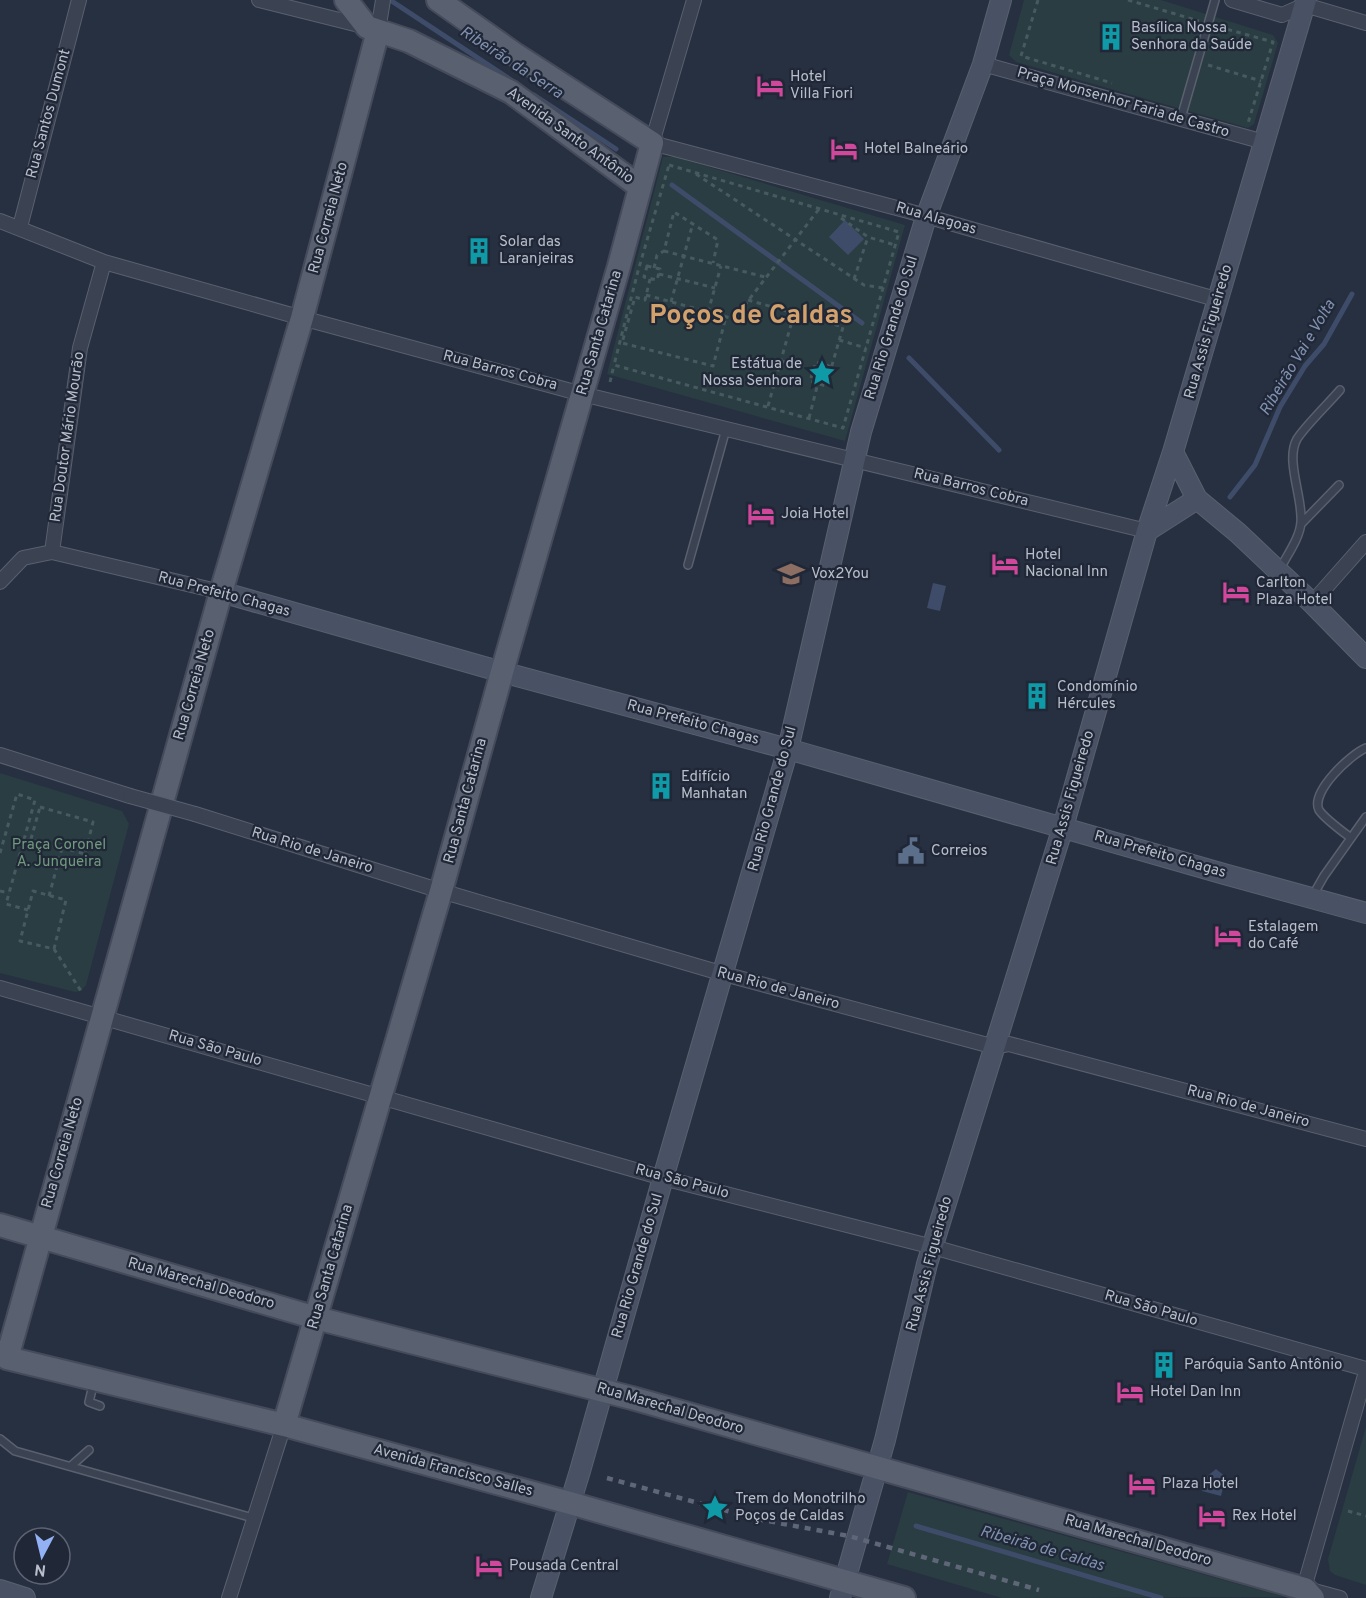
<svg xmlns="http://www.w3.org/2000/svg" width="1366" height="1598" viewBox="0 0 1366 1598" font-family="Overpass,sans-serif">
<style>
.green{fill:#293d42}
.water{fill:#3e4c69}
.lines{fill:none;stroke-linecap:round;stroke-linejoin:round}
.stream{stroke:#3e4c69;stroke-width:5}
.lane-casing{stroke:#59606e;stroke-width:10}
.street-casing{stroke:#59606e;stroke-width:16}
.secondary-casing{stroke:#59606e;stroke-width:22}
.primary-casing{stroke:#454b5a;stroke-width:26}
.path{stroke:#475a5f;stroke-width:3;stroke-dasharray:4.5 4.5;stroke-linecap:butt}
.lane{stroke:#3b4251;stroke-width:7}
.street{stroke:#3b4251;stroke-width:14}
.secondary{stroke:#495164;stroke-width:20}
.primary{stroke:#596171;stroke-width:22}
.rail{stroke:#5e6678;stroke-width:4.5;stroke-dasharray:6 6;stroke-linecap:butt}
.street-bridge-casing{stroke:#59606e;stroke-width:16;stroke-linecap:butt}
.street-bridge{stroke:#3b4251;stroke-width:14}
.labels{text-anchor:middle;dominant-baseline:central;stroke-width:4.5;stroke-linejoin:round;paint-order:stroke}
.poi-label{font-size:15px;fill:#b8becb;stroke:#202736;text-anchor:start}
.street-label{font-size:15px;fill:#b8becb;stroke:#202736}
.park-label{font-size:15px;fill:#709b7e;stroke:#202736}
.water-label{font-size:16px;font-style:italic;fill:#8191b1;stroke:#202736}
.town-label{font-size:27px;font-weight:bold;fill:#d3a16b;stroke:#202736}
</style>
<rect width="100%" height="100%" fill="#273041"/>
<path class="green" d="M 1024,0 L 1161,0 L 1273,35 L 1278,43 L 1254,124 L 1248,128 L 1016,62 L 1009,55 Z
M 663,157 L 675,157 L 905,225 L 845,441 L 607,374 Z
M 0,773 L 122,811 L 129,824 L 86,985 L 81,991 L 75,992 L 0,973 Z
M 1366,1427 L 1366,1585 L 1335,1575 L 1330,1571 L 1328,1559 Z
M 908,1492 L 1285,1597 L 1002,1598 L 887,1564 Z"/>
<path class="water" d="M 845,220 L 864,239 L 848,255 L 829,237 Z
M 933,583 L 946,586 L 940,611 L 927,608 Z
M 1216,1469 L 1226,1477 L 1221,1496 L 1202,1491 L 1205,1478 Z"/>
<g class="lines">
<path class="stream" d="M 390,0 L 511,80
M 534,95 L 616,149
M 672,185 L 862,323
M 909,358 L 999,450
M 1230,497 L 1255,465 L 1280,407 L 1305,366 L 1324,344 L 1352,294
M 916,1526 L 1161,1598"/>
<defs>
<path id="lane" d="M 1181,118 L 1215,0
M 1301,524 L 1339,485
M 688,565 L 726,429
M 1280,569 C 1287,555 1300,538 1301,522 C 1303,498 1285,460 1297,439 C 1305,426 1329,403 1340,390
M 1351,838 C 1343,832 1324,818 1319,810 C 1310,792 1351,754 1366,748
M 1312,897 L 1324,876 L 1366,817
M 94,1381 L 89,1402 L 100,1406
M 0,1439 L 15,1451 L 253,1518
M 71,1466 L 89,1450"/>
<path id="street" d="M 259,0 L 367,27
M 694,0 L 652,143 L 908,211 L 1219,300
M 1232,0 L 1282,15 L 1305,5 L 1366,23
M 378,31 L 383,0
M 983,64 L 1264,142
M 0,221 L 104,262 L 302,318 L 582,394 L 1147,531
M 20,227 L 79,0
M 52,552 L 80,348 L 104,262
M 0,582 L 23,558 L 52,552 L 221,592
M 1312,603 L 1366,542
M 0,755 L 130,796
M 195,814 L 441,891 L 724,974 L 995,1047 L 1009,1044 L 1366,1139
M 0,988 L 663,1178 L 933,1247 L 1366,1369
M 1307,1589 L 1340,1598
M 1302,1595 L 1366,1372
M 229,1598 L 284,1425"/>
<path id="secondary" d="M 1173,452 L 1197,499 L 1238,533 L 1312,603 L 1366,658
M 1147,531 L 1197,499
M 221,592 L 502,672 L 788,749 L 1224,874 L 1366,913
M 0,1590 L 25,1598
M 541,1598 L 580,1471 L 663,1178 L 788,749 L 861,432 L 926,217 L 983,64 L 1001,0
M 840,1598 L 885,1440 L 927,1264 L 1063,827 L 1147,531 L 1173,452 L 1306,0"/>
<path id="primary" d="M 346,0 L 367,27 L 409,41 L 511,92 L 640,187
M 0,1225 L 316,1318 L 632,1398 L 1305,1589 L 1313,1598
M 0,1352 L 7,1358 L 284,1425 L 570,1503 L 904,1598
M 7,1358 L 221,592 L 302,318 L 378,31
M 284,1425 L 441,891 L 502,672 L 619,266 L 652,143 L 516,55 L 438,0"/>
</defs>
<use href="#lane" class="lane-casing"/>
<use href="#street" class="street-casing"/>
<use href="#secondary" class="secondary-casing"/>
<use href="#primary" class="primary-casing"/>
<path class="path" d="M 1038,0 L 1021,56 L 1112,83
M 1128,0 L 1199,21
M 1219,27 L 1273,42 L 1248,123
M 1208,65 L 1261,81
M 669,165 L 899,232 L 843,428 L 614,365 L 638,271 Z
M 696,174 L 864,285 L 883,288
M 841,218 L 868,237 L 895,245
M 664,251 L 765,277
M 647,266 L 660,269 L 657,280 L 644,277 Z
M 654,268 L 657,255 L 664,251 L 674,212 L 718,240 L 713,263
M 659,274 L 715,288
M 650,279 L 645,300 L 635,297 L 622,343 L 713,366 L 726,317
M 854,279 L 868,237
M 646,295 L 734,319 L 819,209
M 748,300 L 843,327 L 826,386 L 810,381 L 816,362 L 832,367
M 671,302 L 693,223
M 708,312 L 721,266
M 839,340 L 866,348
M 781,361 L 814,370
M 610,382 L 614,365
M 768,406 L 794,314
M 809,418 L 818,383
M 40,807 L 93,822 L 85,854 L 31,839 Z
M 0,853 L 17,794 L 35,800 L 6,904 L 28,910
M 0,891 L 9,893
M 49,896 L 62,848
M 54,949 L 66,900 L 33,891 L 20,941 L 54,949 L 81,991
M 1348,1511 L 1366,1516"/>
<use href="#lane" class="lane"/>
<use href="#street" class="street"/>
<use href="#secondary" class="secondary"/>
<use href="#primary" class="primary"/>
<path class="rail" d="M 607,1478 L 757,1519 L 849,1536 L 1039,1590"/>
<defs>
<path id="street-bridge" d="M 130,796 L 195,814"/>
</defs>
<use href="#street-bridge" class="street-bridge-casing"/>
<use href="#street-bridge" class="street-bridge"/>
</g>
<defs>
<symbol id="building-bare" viewBox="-9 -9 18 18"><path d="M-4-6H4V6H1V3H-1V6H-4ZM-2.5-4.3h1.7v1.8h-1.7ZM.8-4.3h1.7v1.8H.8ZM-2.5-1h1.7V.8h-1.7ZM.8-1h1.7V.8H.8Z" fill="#0f9aa8" stroke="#202736" stroke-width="2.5" paint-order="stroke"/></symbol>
<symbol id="hotel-bare" viewBox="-9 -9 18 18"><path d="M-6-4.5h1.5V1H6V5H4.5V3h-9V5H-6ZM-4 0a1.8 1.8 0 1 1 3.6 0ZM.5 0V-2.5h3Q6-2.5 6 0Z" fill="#d1479c" stroke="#202736" stroke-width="2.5" paint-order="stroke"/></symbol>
<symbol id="sight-bare" viewBox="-9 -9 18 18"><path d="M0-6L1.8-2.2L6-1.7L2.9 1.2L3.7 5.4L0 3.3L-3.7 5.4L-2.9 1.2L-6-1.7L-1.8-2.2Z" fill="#0f9aa8" stroke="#202736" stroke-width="2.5" paint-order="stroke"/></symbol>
<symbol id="school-bare" viewBox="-9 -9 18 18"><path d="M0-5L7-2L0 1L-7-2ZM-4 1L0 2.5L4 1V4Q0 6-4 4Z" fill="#8d6e63" stroke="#202736" stroke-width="2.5" paint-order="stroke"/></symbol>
<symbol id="civic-bare" viewBox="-9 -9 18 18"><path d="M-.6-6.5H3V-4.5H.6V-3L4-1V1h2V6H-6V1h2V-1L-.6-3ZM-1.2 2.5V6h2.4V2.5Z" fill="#5c6f8a" stroke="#202736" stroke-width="2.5" paint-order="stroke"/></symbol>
</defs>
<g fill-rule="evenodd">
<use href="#building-bare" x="1092" y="18" width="38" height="38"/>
<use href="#hotel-bare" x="751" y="67" width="38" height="38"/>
<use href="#hotel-bare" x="825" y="130" width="38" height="38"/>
<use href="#building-bare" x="460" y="232" width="38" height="38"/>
<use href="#sight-bare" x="803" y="354" width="38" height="38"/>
<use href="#hotel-bare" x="742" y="495" width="38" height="38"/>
<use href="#hotel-bare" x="986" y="545" width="38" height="38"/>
<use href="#school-bare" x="772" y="555" width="38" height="38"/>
<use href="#hotel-bare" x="1217" y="573" width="38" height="38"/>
<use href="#building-bare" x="1018" y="677" width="38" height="38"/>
<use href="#building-bare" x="642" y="767" width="38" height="38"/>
<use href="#civic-bare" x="892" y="832" width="38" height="38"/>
<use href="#hotel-bare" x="1209" y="917" width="38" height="38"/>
<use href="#building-bare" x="1145" y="1346" width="38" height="38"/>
<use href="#hotel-bare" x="1111" y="1373" width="38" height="38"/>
<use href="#hotel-bare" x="1123" y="1465" width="38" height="38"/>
<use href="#sight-bare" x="696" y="1489" width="38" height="38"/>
<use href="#hotel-bare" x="1193" y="1497" width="38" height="38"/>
<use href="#hotel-bare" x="470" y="1547" width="38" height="38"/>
</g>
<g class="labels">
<g class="poi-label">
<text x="1131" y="28">Basílica Nossa<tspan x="1131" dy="17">Senhora da Saúde</tspan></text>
<text x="790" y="77">Hotel<tspan x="790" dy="17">Villa Fiori</tspan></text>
<text x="864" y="149">Hotel Balneário</text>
<text x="499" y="242">Solar das<tspan x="499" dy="17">Laranjeiras</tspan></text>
<text x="802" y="364" text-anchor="end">Estátua de<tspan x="802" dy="17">Nossa Senhora</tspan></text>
<text x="781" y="514">Joia Hotel</text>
<text x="1025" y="555">Hotel<tspan x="1025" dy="17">Nacional Inn</tspan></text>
<text x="811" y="574">Vox2You</text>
<text x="1256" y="583">Carlton<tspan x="1256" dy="17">Plaza Hotel</tspan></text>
<text x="1057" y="687">Condomínio<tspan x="1057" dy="17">Hércules</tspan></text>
<text x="681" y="777">Edifício<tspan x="681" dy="17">Manhatan</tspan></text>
<text x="931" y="851">Correios</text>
<text x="1248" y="927">Estalagem<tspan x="1248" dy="17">do Café</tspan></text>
<text x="1184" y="1365">Paróquia Santo Antônio</text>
<text x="1150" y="1392">Hotel Dan Inn</text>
<text x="1162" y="1484">Plaza Hotel</text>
<text x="735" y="1499">Trem do Monotrilho<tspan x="735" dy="17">Poços de Caldas</tspan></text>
<text x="1232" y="1516">Rex Hotel</text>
<text x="509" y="1566">Pousada Central</text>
</g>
<g class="street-label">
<text transform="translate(1123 103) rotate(16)">Praça Monsenhor Faria de Castro</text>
<text transform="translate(49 114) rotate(-75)">Rua Santos Dumont</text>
<text transform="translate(570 136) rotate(36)">Avenida Santo Antônio</text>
<text transform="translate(329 218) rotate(-75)">Rua Correia Neto</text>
<text transform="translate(936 219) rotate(16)">Rua Alagoas</text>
<text transform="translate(892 328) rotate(-73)">Rua Rio Grande do Sul</text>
<text transform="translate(1209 332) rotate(-74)">Rua Assis Figueiredo</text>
<text transform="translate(600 333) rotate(-74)">Rua Santa Catarina</text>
<text transform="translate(500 371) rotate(15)">Rua Barros Cobra</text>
<text transform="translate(68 437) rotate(-82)">Rua Doutor Mário Mourão</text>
<text transform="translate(971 488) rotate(14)">Rua Barros Cobra</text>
<text transform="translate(224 595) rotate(15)">Rua Prefeito Chagas</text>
<text transform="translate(195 685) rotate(-74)">Rua Correia Neto</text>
<text transform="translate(693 723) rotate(15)">Rua Prefeito Chagas</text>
<text transform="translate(1071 798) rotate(-74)">Rua Assis Figueiredo</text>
<text transform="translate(773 799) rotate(-75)">Rua Rio Grande do Sul</text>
<text transform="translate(466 801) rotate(-75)">Rua Santa Catarina</text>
<text transform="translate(312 851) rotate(17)">Rua Rio de Janeiro</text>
<text transform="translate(1160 855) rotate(16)">Rua Prefeito Chagas</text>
<text transform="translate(778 989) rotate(15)">Rua Rio de Janeiro</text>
<text transform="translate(215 1049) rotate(16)">Rua São Paulo</text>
<text transform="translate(1248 1107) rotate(15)">Rua Rio de Janeiro</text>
<text transform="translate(63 1153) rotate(-74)">Rua Correia Neto</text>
<text transform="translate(682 1182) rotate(15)">Rua São Paulo</text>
<text transform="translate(930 1264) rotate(-75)">Rua Assis Figueiredo</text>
<text transform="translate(638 1266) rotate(-74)">Rua Rio Grande do Sul</text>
<text transform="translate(331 1267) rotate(-74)">Rua Santa Catarina</text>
<text transform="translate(201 1284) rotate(16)">Rua Marechal Deodoro</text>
<text transform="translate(1151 1309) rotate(16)">Rua São Paulo</text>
<text transform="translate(670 1409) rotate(16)">Rua Marechal Deodoro</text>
<text transform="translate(453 1471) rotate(15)">Avenida Francisco Salles</text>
<text transform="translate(1138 1541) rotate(16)">Rua Marechal Deodoro</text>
</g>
<g class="park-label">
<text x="59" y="845">Praça Coronel<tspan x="59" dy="17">A. Junqueira</tspan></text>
</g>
<g class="water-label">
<text transform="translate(511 63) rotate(33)">Ribeirão da Serra</text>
<text transform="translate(1298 358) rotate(-59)">Ribeirão Vai e Volta</text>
<text transform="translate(1042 1549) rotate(16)">Ribeirão de Caldas</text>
</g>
<g class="town-label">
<text x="751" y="316">Poços de Caldas</text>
</g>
</g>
<g transform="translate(42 1556) rotate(187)"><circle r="28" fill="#202736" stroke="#5d6372" stroke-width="1.5"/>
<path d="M0-4.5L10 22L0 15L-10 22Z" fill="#93b1f5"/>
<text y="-9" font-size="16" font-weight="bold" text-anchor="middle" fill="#b8becb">N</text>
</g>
</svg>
